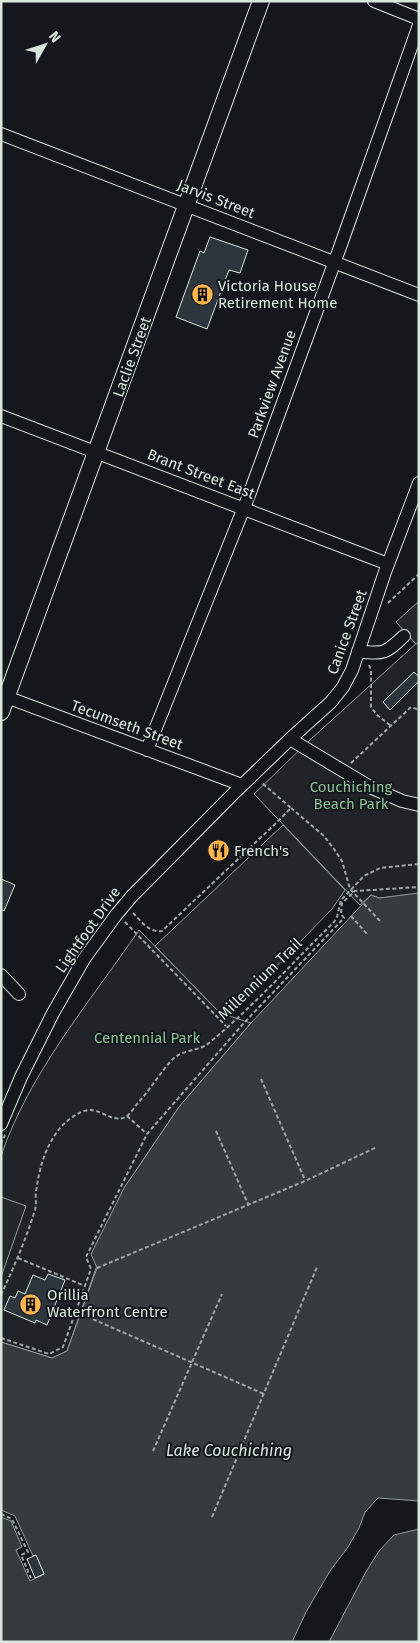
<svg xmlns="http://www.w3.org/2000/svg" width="420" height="1643" viewBox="0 0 420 1643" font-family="'Fira Sans',sans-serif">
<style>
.green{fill:#202428;stroke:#939e99}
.parking{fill:#24282b;stroke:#939e99}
.water{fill:#363b3e;stroke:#939e99}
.pier{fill:#14181c;stroke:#939e99}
.building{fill:#2c363c;stroke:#d8e6dc}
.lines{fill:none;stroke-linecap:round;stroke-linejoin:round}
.minor-casing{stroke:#d8e6dc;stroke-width:14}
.major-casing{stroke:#d8e6dc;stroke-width:18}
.path{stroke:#9da8a2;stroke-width:2;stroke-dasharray:4 2.5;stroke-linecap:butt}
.minor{stroke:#14181c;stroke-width:12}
.major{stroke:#14181c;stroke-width:16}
.labels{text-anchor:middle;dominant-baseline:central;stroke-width:4;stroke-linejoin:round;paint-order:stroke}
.street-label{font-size:15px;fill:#d8e6dc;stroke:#14181c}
.poi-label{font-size:15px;fill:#d8e6dc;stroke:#14181c;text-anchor:start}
.park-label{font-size:15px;fill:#8ac095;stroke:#14181c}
.water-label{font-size:16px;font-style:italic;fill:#d8e6dc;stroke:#14181c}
</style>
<rect width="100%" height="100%" fill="#14181c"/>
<path class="green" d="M 419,641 L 419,895 L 379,898 L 371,895 L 360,905 L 254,794 L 311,739 Z
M 139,930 L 220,1013 L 251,1023 L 179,1107 L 124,1188 L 67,1351 L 52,1358 L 1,1342 L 1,1156 C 29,1073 90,1002 139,930 Z"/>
<path class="parking" d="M 419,601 L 419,642 L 416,644 L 396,622 Z
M 283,825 L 345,890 L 332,909 L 229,1015 L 220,1013 L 155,946 Z
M 1,1197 L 26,1206 L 1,1277 Z"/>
<path class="water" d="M 419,893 L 419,1642 L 1,1642 L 1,1342 L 52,1358 L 67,1351 L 97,1268 L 91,1254 L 124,1188 L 179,1107 L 251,1023 L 371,895 L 379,898 Z"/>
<path class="pier" d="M 378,1498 L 419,1501 L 419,1529 L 394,1535 L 379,1551 L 367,1570 L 329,1642 L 292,1642 L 306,1612 L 330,1571 L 348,1547 L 359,1528 L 365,1512 Z
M 1,1510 L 15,1516 L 33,1556 L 36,1555 L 44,1574 L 30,1581 L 16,1550 L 22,1547 L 11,1521 L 1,1517 Z"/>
<path class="building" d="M 210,237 L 248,250 L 240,273 L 229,270 L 207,329 L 176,317 L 200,251 L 204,253 Z
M 414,672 L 419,677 L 419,681 L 390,710 L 383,702 Z
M 1,879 L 15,885 L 4,911 L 1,909 Z
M 48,1274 L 65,1280 L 47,1325 L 36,1320 L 35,1323 L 4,1310 L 10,1296 L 15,1298 L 18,1291 L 25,1294 L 33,1275 L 45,1280 Z
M 36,1555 L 44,1574 L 35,1578 L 27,1559 Z"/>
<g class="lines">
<defs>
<path id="minor" d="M 374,1 L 419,19
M 1,134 L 419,295
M 1,416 L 388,564
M 358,651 C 384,655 386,653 404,636
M 1,695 L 242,785
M 290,739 L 370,787 L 402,801 L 419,805
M 147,750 L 249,495 L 339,250 L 419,25
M 1,975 L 19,994
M 1,1124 L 21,1077 L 53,1013 L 84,959 L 116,915 L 132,896 L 233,794 L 290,739 L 331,702 L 343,687 L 352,670 L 385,572 L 419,483"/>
<path id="major" d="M 1,712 L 261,1"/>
</defs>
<use href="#minor" class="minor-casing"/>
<use href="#major" class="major-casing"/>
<path class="path" d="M 388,603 L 419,574
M 369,665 L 371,670 L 371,707 L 377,715 L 391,726
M 351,763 L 411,707 L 419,710
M 291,808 L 324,836 L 334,849 L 342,861 L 350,889 L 380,921
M 133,913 C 141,921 149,933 162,931 L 273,826 L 291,808 L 262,783
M 351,916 L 367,934
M 125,922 L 226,1026
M 261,1079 L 305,1180
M 127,1116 L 147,1134
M 216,1131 L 248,1204
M 1,1144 L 5,1135
M 18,1258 L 85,1286
M 97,1268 L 305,1181 L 377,1147
M 1,1295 C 14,1267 26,1239 35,1210 C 37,1204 35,1198 36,1192 C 39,1170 44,1150 57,1132 C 63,1123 80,1109 91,1110 C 103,1111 115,1124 127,1116 C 131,1113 134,1108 137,1104 C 150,1090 159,1074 172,1060 C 182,1049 198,1052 209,1043 C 254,1006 293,962 334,922 L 337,917 L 341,900 L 364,876 L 380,868 L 419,864
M 81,1314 L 264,1394
M 1,1338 L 49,1354 L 63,1347 L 91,1269 L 86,1257 L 147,1134 L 243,1024 L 344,918 L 341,914 L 342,903 L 355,891 L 419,887
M 153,1451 L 222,1294
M 1,1514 L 12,1519 L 28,1552 L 21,1555 L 31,1578
M 212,1517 L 317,1267"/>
<use href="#minor" class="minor"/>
<use href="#major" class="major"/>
</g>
<defs>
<symbol id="building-disc" viewBox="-11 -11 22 22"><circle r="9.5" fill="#ffb74d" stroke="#14181c"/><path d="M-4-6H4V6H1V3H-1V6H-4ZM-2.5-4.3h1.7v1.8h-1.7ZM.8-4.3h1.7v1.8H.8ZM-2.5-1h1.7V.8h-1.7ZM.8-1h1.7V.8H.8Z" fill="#111"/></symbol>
<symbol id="restaurant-disc" viewBox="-11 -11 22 22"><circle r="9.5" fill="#ffb74d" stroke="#14181c"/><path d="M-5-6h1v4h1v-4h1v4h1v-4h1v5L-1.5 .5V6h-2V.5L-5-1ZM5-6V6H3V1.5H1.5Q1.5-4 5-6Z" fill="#111"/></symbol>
</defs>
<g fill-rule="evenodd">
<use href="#building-disc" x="190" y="282" width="25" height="25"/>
<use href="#restaurant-disc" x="206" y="838" width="25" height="25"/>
<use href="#building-disc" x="18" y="1292" width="25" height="25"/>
</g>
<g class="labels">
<g class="street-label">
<text transform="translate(216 199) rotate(21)">Jarvis Street</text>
<text transform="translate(132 357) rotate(-70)">Laclie Street</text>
<text transform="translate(272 384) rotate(-70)">Parkview Avenue</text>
<text transform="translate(201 474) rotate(21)">Brant Street East</text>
<text transform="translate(347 632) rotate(-70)">Canice Street</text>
<text transform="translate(127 725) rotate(20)">Tecumseth Street</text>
<text transform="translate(88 930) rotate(-55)">Lightfoot Drive</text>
<text transform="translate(260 979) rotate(-44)">Millennium Trail</text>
</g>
<g class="poi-label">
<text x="218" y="286">Victoria House<tspan x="218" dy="17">Retirement Home</tspan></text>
<text x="234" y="851">French's</text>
<text x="47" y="1295">Orillia<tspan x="47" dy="17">Waterfront Centre</tspan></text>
</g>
<g class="park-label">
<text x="351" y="787">Couchiching<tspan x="351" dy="17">Beach Park</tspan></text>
<text x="147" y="1038">Centennial Park</text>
</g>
<g class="water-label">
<text x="229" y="1450">Lake Couchiching</text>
</g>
</g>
<rect width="420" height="1643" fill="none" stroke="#d8e6dc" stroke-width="5"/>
<g transform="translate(45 45) rotate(51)" stroke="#14181c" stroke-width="4" paint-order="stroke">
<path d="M0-4L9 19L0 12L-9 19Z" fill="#d8e6dc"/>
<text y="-8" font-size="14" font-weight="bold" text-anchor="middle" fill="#d8e6dc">N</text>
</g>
</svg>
